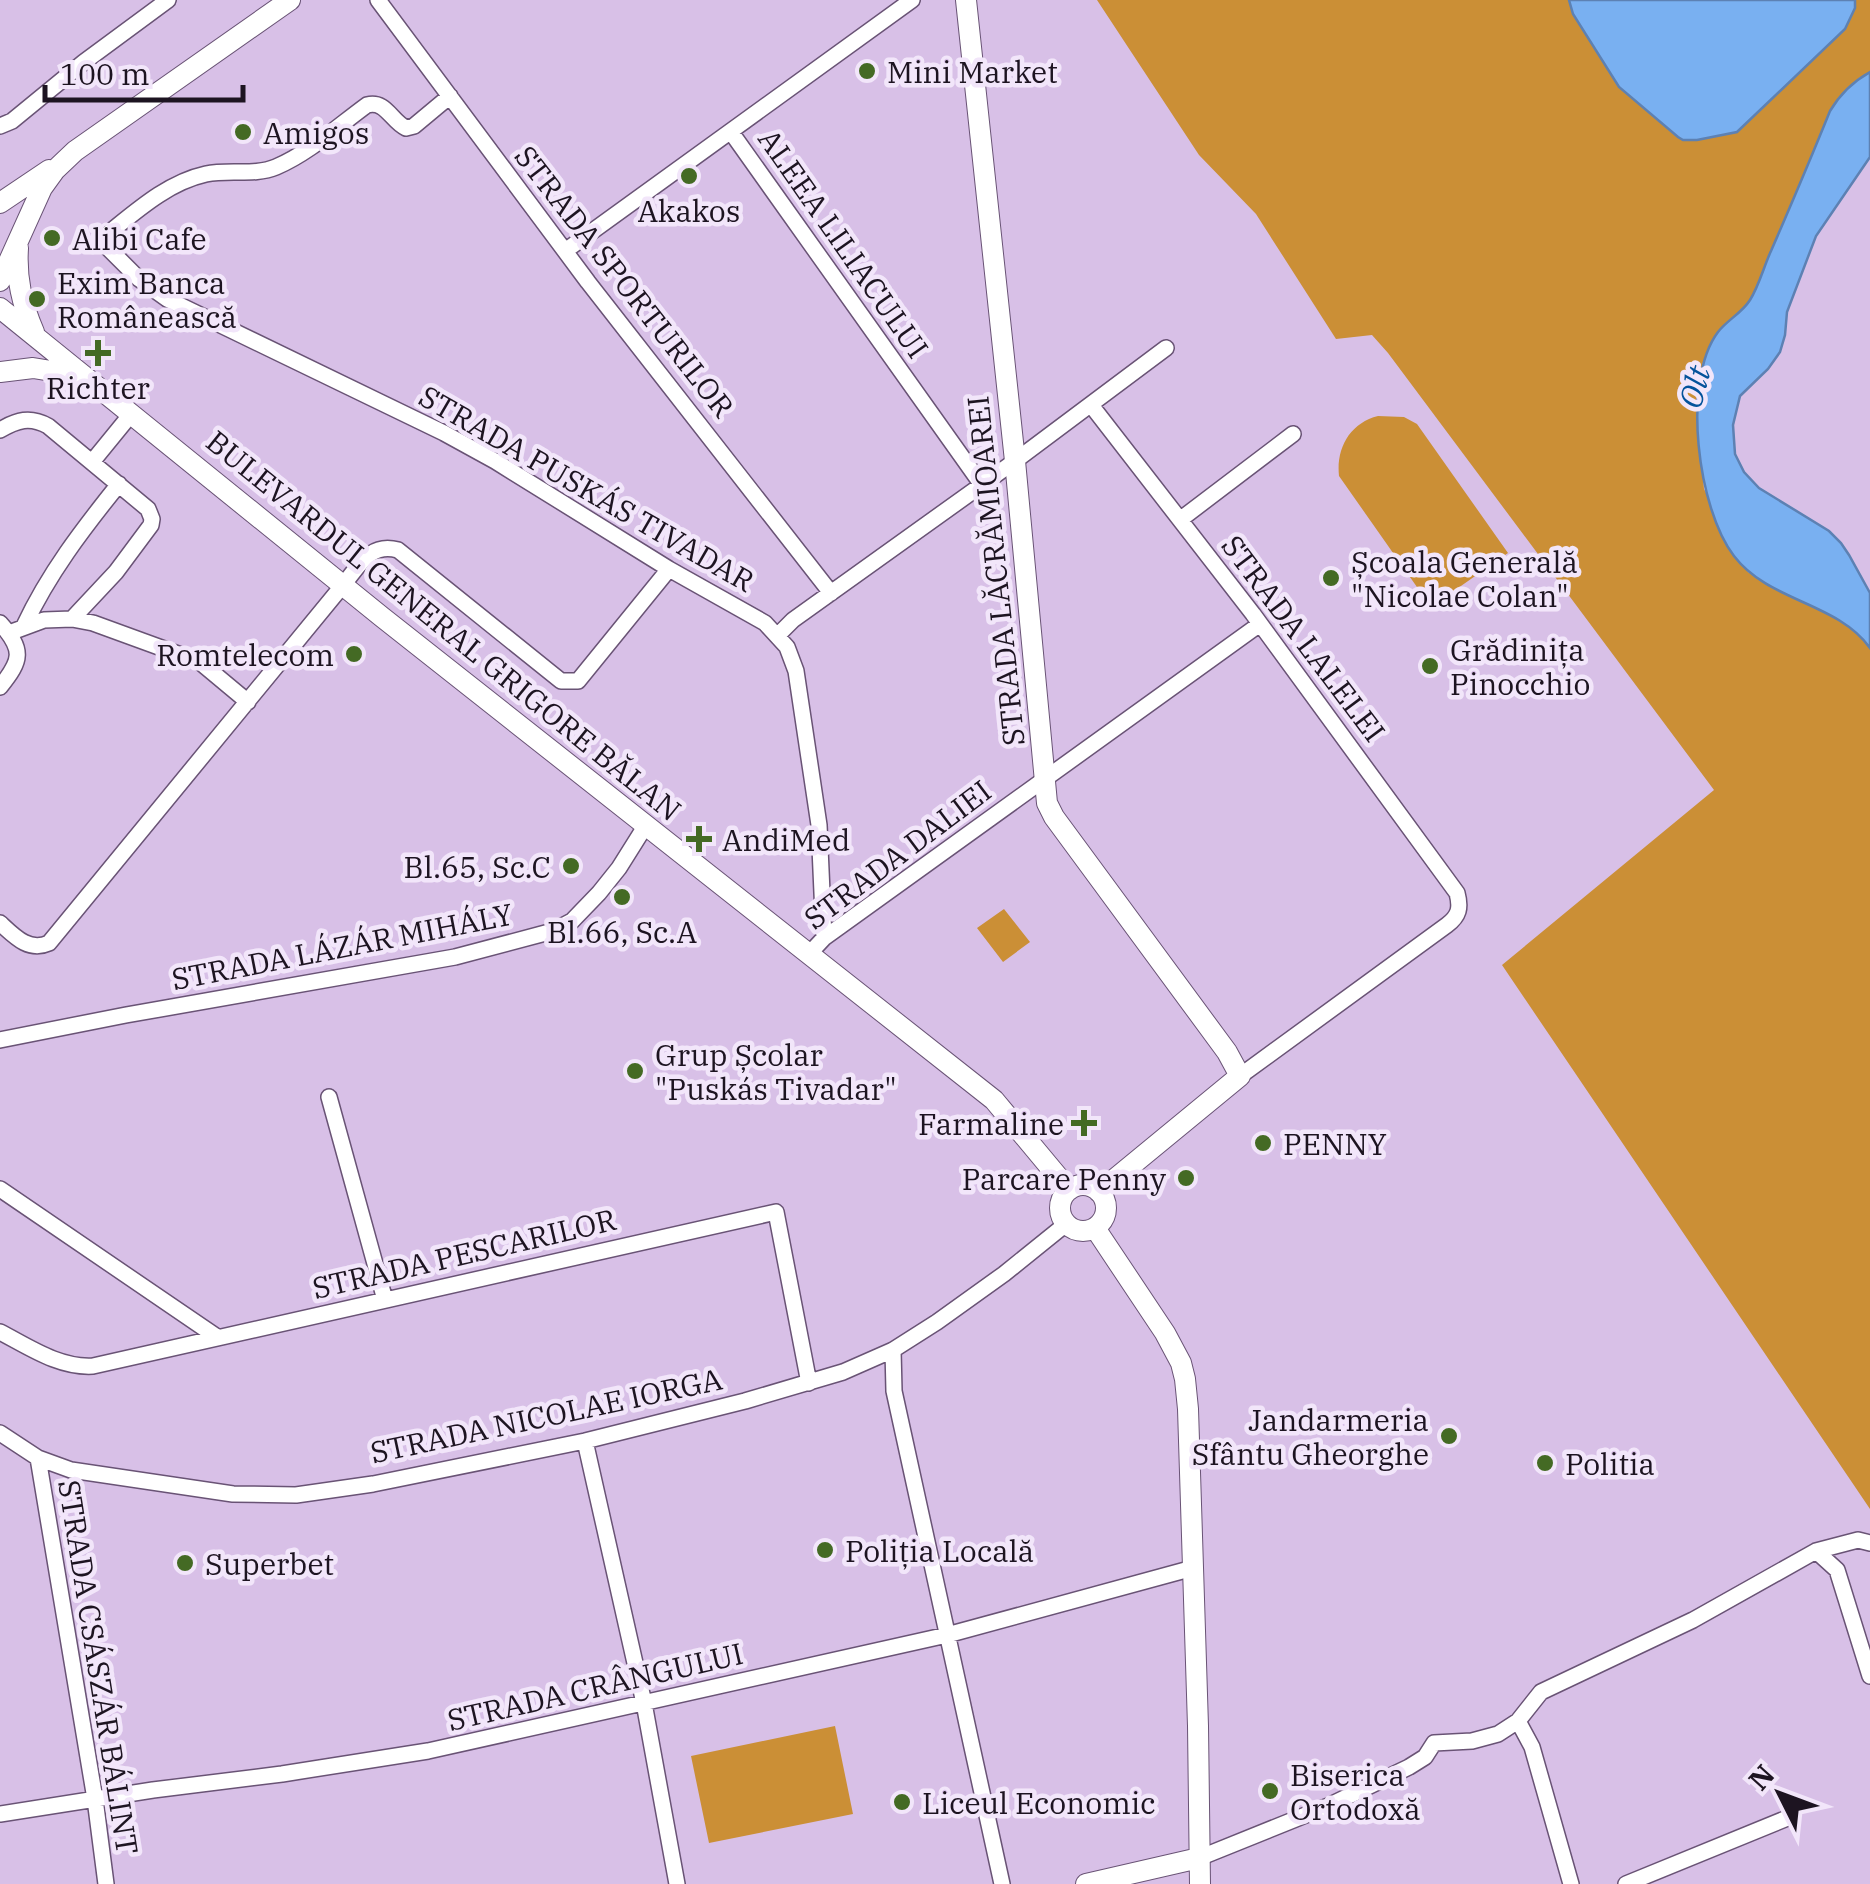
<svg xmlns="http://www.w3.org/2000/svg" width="1870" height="1884" viewBox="0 0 1870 1884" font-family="'IBM Plex Serif',serif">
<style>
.green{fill:#cb8f36}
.water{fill:#79b0f1;stroke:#5d81b3;stroke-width:2.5}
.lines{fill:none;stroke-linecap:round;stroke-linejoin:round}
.minor-casing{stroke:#695375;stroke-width:18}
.major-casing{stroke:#695375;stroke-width:22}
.minor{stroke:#fff;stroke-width:15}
.major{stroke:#fff;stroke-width:20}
.poi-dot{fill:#446a24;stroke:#f2e6fa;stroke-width:4}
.labels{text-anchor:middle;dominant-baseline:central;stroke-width:9;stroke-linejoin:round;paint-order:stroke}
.poi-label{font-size:30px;fill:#1d1421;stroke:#f2e6fa;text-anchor:start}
.street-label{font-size:30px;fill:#1d1421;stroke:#f2e6fa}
.water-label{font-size:32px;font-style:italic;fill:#04539b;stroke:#f2e6fa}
</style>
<rect width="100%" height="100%" fill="#d8c0e7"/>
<path class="green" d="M 1097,0 L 1870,0 L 1870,72 L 1859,78 L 1830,111 L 1751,300 L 1703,362 L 1696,400 L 1704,489 L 1748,572 L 1781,592 L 1839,618 L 1860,634 L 1870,648 L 1870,1509 L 1502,965 L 1714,790 L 1388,353 L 1372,335 L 1336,339 L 1256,214 L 1199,155 Z
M 1378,416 L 1404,417 L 1417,424 L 1508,553 L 1431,607 L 1339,476 C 1336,448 1350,423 1378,416 Z
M 1004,909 L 1030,942 L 1003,962 L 977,928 Z
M 835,1726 L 853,1814 L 709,1843 L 691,1756 Z"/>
<path class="water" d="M 1569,0 L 1855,0 L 1855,8 L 1845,29 L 1737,132 L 1697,140 L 1683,140 L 1678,137 L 1619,87 L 1573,14 Z
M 1870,72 L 1870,157 L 1816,236 L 1787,312 L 1785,335 L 1780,352 L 1768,369 L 1740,396 L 1733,425 L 1735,454 L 1744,472 L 1759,488 L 1829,531 L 1841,543 L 1849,555 L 1870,593 L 1870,648 C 1837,602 1769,602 1734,556 C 1698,510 1681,381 1718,332 C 1727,320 1742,313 1750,300 C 1759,286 1764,266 1771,251 C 1791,205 1811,158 1830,111 C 1840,94 1852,82 1870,72 Z"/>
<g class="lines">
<defs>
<path id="minor" d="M 378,0 L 588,282 L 831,593
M 450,96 L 414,126 L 406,128 C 391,121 386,100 367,105 C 338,126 309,153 276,167 C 255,176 228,169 206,174 C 165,183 132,215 100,240 L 139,279 L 167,299 L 444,433 L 495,461 L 669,569 L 765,623 L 787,647 L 796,671 L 819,825 L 824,938
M 0,126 L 12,121 L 84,62 L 168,0
M 731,132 L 982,485
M 565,251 L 912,0
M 1091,405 L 1253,614 L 1457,893 C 1461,908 1459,916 1447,925 L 1240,1076
M 0,430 C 17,420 30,416 48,426 L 148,509 L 152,519 L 151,525 L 116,572 L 72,619
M 92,462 L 132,413
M 1181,519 L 1293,434
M 0,623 C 24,650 22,660 0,687
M 24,626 C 49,573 82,530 119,484
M 9,633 L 44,620 L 72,619 L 93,623 L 200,662 L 248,702
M 778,635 L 793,620 L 1015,461 L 1166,348
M 0,923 C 15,937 29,952 49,943 L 343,585 C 359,566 370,542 398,550 L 561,681 L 578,681 L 669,569
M 810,953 L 824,938 L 1260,624
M 0,1040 L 126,1015 L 455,957 L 553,931 L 572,921 L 599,893 L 619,868 L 646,825
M 329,1097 L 385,1300
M 0,1189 L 217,1337
M 0,1332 C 29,1347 59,1368 93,1366 L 776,1212 L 809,1383
M 893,1350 L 894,1391 L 1002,1884
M 0,1433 L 38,1458 L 71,1470 L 233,1494 L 296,1495 L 373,1484 L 585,1441 L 745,1401 L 843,1372 L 893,1350 L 937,1322 L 1004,1274 L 1066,1224
M 585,1441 L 644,1703 L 677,1884
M 38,1458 L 95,1799 L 106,1884
M 1816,1551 L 1837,1570 L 1870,1676
M 1518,1721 L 1532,1747 L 1571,1884
M 0,1814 L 153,1790 L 282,1774 L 428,1751 L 947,1635 L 1193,1568
M 1199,1858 L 1328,1806 L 1409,1767 L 1425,1757 L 1434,1743 L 1472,1741 L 1498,1734 L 1518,1721 L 1541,1692 L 1693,1620 L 1816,1551 L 1858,1540 L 1870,1543
M 1626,1884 L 1785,1819"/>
<path id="major" d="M 966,0 L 1015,461 L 1047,803 L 1054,817 L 1227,1052 L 1240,1076 L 1099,1192
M 0,203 L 49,170
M 18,248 C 16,279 22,304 34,332
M 0,281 L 42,188 L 55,170 L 75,151 L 290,0
M 0,308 L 382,617 L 994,1100 L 1069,1190
M 0,372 L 33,368 L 82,376
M1060 1208a23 23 0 1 1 46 0a23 23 0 1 1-46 0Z
M 1095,1228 L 1165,1333 L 1181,1363 L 1185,1379 L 1188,1409 L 1198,1726 L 1200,1884
M 1086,1884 L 1199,1858"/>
</defs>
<use href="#minor" class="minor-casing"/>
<use href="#major" class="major-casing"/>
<use href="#minor" class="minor"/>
<use href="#major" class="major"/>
</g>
<g class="poi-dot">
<circle cx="867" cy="71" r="10"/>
<circle cx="243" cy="132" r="10"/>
<circle cx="689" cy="176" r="10"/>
<circle cx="52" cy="238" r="10"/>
<circle cx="37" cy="299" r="10"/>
<path d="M93 338h10v10h10v10h-10v10h-10v-10h-10v-10h10z"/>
<circle cx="1331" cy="578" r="10"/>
<circle cx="354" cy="654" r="10"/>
<circle cx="1430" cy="666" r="10"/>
<path d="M694 824h10v10h10v10h-10v10h-10v-10h-10v-10h10z"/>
<circle cx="571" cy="866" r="10"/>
<circle cx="622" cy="897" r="10"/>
<circle cx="635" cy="1071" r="10"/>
<path d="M1079 1108h10v10h10v10h-10v10h-10v-10h-10v-10h10z"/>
<circle cx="1263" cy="1143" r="10"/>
<circle cx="1186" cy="1178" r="10"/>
<circle cx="1449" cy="1436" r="10"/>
<circle cx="1545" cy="1463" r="10"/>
<circle cx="825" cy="1550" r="10"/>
<circle cx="185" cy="1563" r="10"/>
<circle cx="1270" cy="1791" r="10"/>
<circle cx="902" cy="1802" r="10"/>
</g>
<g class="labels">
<g class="poi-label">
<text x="887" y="71">Mini Market</text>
<text x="263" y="132">Amigos</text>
<text x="689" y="210" text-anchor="middle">Akakos</text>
<text x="72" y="238">Alibi Cafe</text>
<text x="57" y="282">Exim Banca<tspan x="57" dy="34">Românească</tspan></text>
<text x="98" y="387" text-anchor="middle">Richter</text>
<text x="1351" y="561">Școala Generală<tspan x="1351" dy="34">"Nicolae Colan"</tspan></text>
<text x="1450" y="649">Grădinița<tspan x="1450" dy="34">Pinocchio</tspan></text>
<text x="334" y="654" text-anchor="end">Romtelecom</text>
<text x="722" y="839">AndiMed</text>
<text x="551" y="866" text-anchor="end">Bl.65, Sc.C</text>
<text x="622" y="931" text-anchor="middle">Bl.66, Sc.A</text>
<text x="655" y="1054">Grup Școlar<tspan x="655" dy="34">"Puskás Tivadar"</tspan></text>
<text x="1064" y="1123" text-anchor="end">Farmaline</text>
<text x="1283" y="1143">PENNY</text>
<text x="1166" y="1178" text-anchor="end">Parcare Penny</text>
<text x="1429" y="1419" text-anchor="end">Jandarmeria<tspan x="1429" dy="34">Sfântu Gheorghe</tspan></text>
<text x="1565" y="1463">Politia</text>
<text x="845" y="1550">Poliția Locală</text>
<text x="205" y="1563">Superbet</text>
<text x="1290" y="1774">Biserica<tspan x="1290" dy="34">Ortodoxă</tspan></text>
<text x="922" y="1802">Liceul Economic</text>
</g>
<g class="street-label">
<text transform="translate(844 243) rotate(55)">ALEEA LILIACULUI</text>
<text transform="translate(625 281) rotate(52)">STRADA SPORTURILOR</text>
<text transform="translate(587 488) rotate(30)">STRADA PUSKÁS TIVADAR</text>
<text transform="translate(995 571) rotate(-96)">STRADA LĂCRĂMIOAREI</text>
<text transform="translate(444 625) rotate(39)">BULEVARDUL GENERAL GRIGORE BĂLAN</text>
<text transform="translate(1304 638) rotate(53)">STRADA LALELEI</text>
<text transform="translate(897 854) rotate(-37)">STRADA DALIEI</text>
<text transform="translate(342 946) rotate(-11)">STRADA LÁZÁR MIHÁLY</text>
<text transform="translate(464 1253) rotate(-13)">STRADA PESCARILOR</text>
<text transform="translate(546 1415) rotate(-12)">STRADA NICOLAE IORGA</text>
<text transform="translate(99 1667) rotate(81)">STRADA CSÁSZÁR BÁLINT</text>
<text transform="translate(595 1686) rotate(-13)">STRADA CRÂNGULUI</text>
</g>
<g class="water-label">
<text transform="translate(1694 387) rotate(-75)">Olt</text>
</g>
</g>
<g transform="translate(1780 1794) rotate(312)" stroke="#f2e6fa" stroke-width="8" paint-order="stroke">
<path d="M0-8L18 38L0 25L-18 38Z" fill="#1d1421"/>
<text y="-15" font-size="28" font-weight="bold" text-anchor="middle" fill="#1d1421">N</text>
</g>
<path d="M45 85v15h198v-15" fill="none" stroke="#1d1421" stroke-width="5"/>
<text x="60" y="85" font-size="30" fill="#1d1421" stroke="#f2e6fa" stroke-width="8" paint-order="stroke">100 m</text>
</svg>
